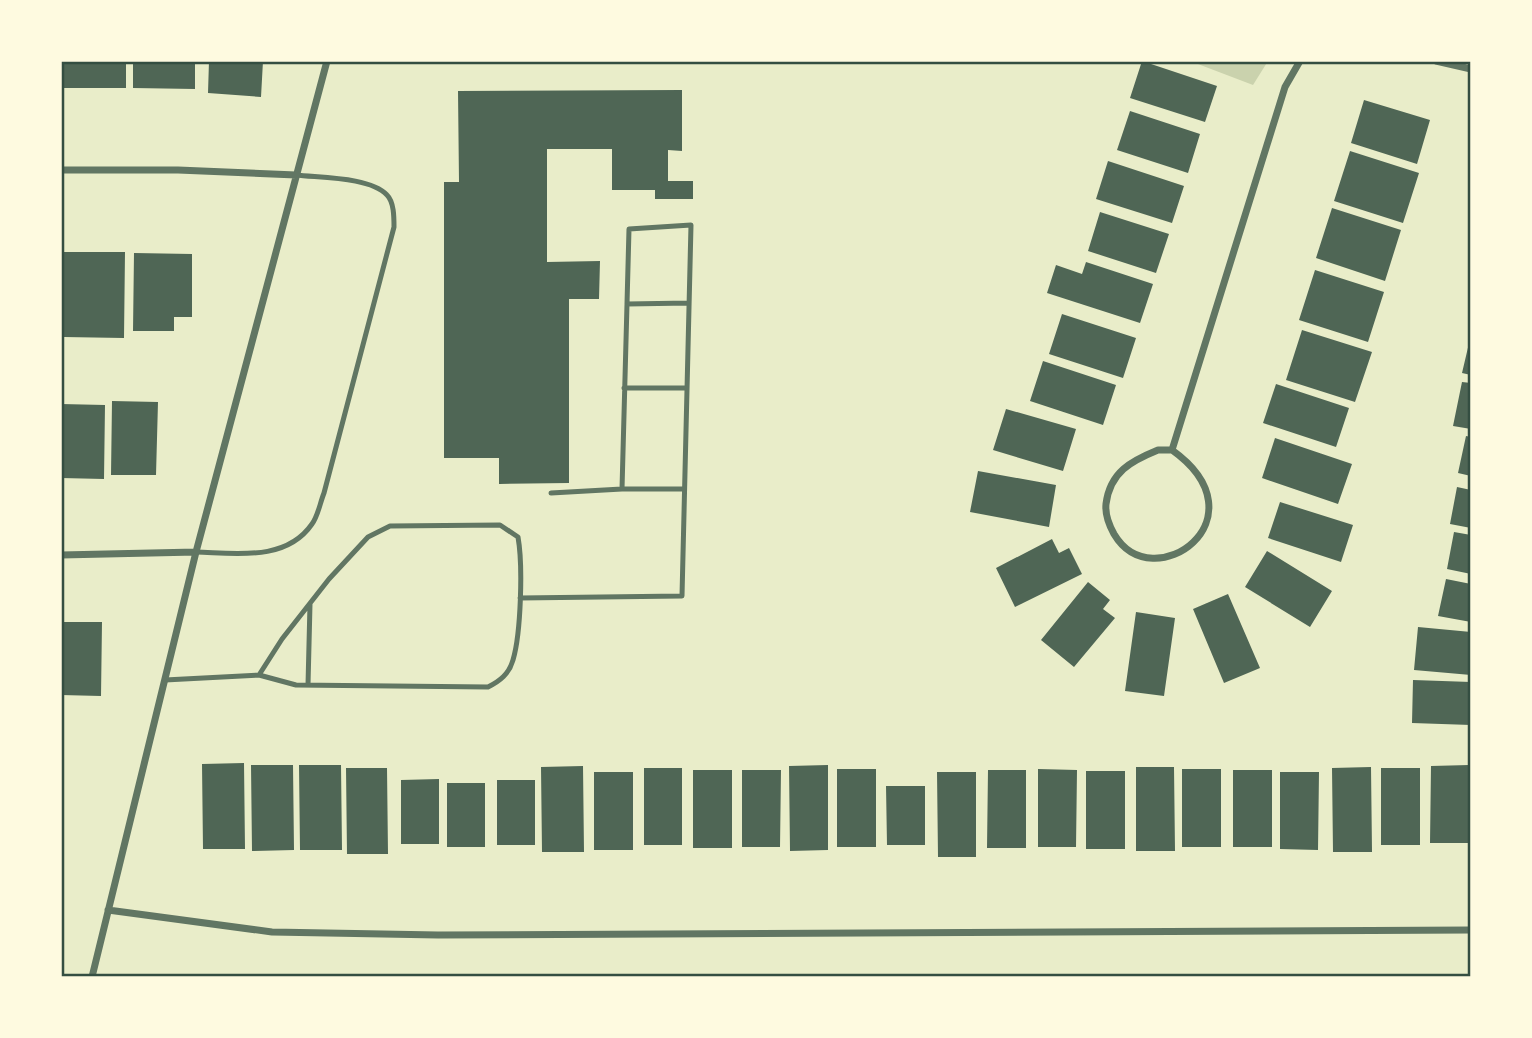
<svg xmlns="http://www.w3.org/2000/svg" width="1532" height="1038" viewBox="0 0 1532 1038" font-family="'Golos Text',sans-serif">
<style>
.green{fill:#cad2ad}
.building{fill:#4f6655}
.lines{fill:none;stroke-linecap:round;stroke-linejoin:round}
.service{stroke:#617663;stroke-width:5}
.minor{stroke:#617663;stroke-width:7}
.neatline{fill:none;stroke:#344e41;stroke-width:2.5}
</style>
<rect width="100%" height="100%" fill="#e9edc9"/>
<path class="green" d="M 1190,61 L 1268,61 L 1253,85 Z"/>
<path class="building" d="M 64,61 L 126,61 L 126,88 L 64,88 Z
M 133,61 L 195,61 L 195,89 L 133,88 Z
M 209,61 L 263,61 L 261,97 L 208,93 Z
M 1142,61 L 1217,86 L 1205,122 L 1130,98 Z
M 682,90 L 682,151 L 668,150 L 668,181 L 693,181 L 693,199 L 655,199 L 655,190 L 612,190 L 612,149 L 547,149 L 547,262 L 600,261 L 599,299 L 569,299 L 569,483 L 499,484 L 499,458 L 444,458 L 444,182 L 459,182 L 458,91 Z
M 1364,100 L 1430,120 L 1417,164 L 1351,143 Z
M 1130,111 L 1200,134 L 1188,173 L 1117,150 Z
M 1350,151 L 1419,173 L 1403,223 L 1334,201 Z
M 1108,161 L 1184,186 L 1172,223 L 1096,199 Z
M 1332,208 L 1401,230 L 1385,281 L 1316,258 Z
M 1100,212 L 1169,234 L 1156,273 L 1088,251 Z
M 64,252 L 125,252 L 124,338 L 64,337 Z
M 134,253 L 192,254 L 192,317 L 174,317 L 174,331 L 133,331 Z
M 1086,262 L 1153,284 L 1140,323 L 1047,293 L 1056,265 L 1082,274 Z
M 1315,270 L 1384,292 L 1368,342 L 1299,320 Z
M 1062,314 L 1136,338 L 1123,378 L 1049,354 Z
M 1302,330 L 1372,352 L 1355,402 L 1286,380 Z
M 1470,339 L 1471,339 L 1471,375 L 1462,373 Z
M 1043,361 L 1116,385 L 1103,425 L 1030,401 Z
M 1462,382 L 1471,383 L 1471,429 L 1453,426 Z
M 1276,384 L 1349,408 L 1336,447 L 1263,423 Z
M 112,401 L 158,402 L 156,475 L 111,475 Z
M 61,404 L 105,405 L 104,479 L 61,478 Z
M 1006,409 L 1076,429 L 1063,471 L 993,450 Z
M 1466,436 L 1471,437 L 1471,476 L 1458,473 Z
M 1275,438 L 1352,464 L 1338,504 L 1262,478 Z
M 978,471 L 1056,485 L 1049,527 L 970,512 Z
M 1457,487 L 1471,490 L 1471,528 L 1450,524 Z
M 1280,502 L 1353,525 L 1341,562 L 1268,538 Z
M 1454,532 L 1471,535 L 1471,574 L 1447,569 Z
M 1052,539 L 1059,553 L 1069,548 L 1082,574 L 1015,607 L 996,568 Z
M 1267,551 L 1332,591 L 1310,627 L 1245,587 Z
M 1446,579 L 1471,584 L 1471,622 L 1438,616 Z
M 1088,582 L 1110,600 L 1103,609 L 1115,618 L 1074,667 L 1041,640 Z
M 1228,594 L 1260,668 L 1224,683 L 1193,609 Z
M 1136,612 L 1175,618 L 1164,696 L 1125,691 Z
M 61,622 L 102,622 L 101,696 L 61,695 Z
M 1418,627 L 1471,632 L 1471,675 L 1414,670 Z
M 1413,680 L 1471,682 L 1471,725 L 1412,723 Z
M 244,763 L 245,849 L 203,849 L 202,764 Z
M 251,765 L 293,765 L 294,850 L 252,851 Z
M 299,765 L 341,765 L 342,850 L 300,850 Z
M 828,765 L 828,850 L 790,851 L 789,766 Z
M 1469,765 L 1469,843 L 1430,843 L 1431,766 Z
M 583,766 L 584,852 L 542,852 L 541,767 Z
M 1136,767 L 1174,767 L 1175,851 L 1136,851 Z
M 1371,767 L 1372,852 L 1333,852 L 1332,768 Z
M 346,768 L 387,768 L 388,854 L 347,854 Z
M 644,768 L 682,768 L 682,845 L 644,845 Z
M 1381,768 L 1420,768 L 1420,845 L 1381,845 Z
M 837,769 L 876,769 L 876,847 L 837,847 Z
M 1038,769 L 1077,770 L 1076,847 L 1038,847 Z
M 1182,769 L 1221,769 L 1221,847 L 1182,847 Z
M 693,770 L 732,770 L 732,848 L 693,848 Z
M 742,770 L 781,770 L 780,847 L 742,847 Z
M 988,770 L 1026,770 L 1026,848 L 987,848 Z
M 1233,770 L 1272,770 L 1272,847 L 1233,847 Z
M 1086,771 L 1125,771 L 1125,849 L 1086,849 Z
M 594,772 L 633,772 L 633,850 L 594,850 Z
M 937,772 L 976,772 L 976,857 L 938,857 Z
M 1280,772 L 1319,772 L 1318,850 L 1280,849 Z
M 439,779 L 439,844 L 401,844 L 401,780 Z
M 497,780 L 535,780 L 535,845 L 497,845 Z
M 447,783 L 485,783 L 485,847 L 447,847 Z
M 886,786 L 925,786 L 925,845 L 887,845 Z"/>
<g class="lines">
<path class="service" d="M 624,388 L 686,388
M 622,489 L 627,304 L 689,303
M 551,493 L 622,489 L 683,489
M 196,552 C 235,553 286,562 312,524 C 318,516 320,503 324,493 L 394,227 C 394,217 394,202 387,195 C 370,177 321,178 296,175
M 520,598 L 682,596 L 691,225 L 629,229 L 627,304
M 165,680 L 259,675 L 296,685 L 488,687 C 500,681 509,674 513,660 C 521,633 523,565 518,537 L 500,525 L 390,526 L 368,537 L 329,579 L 282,639 L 259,675
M 308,685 L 310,604"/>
<path class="minor" d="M 1436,61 L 1471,69
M 61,170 L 178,170 L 296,175
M 1158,450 L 1172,450 C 1267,518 1153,600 1114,534 C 1109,525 1105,514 1106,504 C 1110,472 1131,461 1158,450 Z
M 1172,450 L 1285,87 L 1300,61
M 61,555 L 196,552
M 108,910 L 272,932 L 438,935 L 1471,930
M 92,977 L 196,552 L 327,61"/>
</g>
<rect width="1532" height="1038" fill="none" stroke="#fefae0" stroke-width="126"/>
<rect x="63" y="63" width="1406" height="912" class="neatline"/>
</svg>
